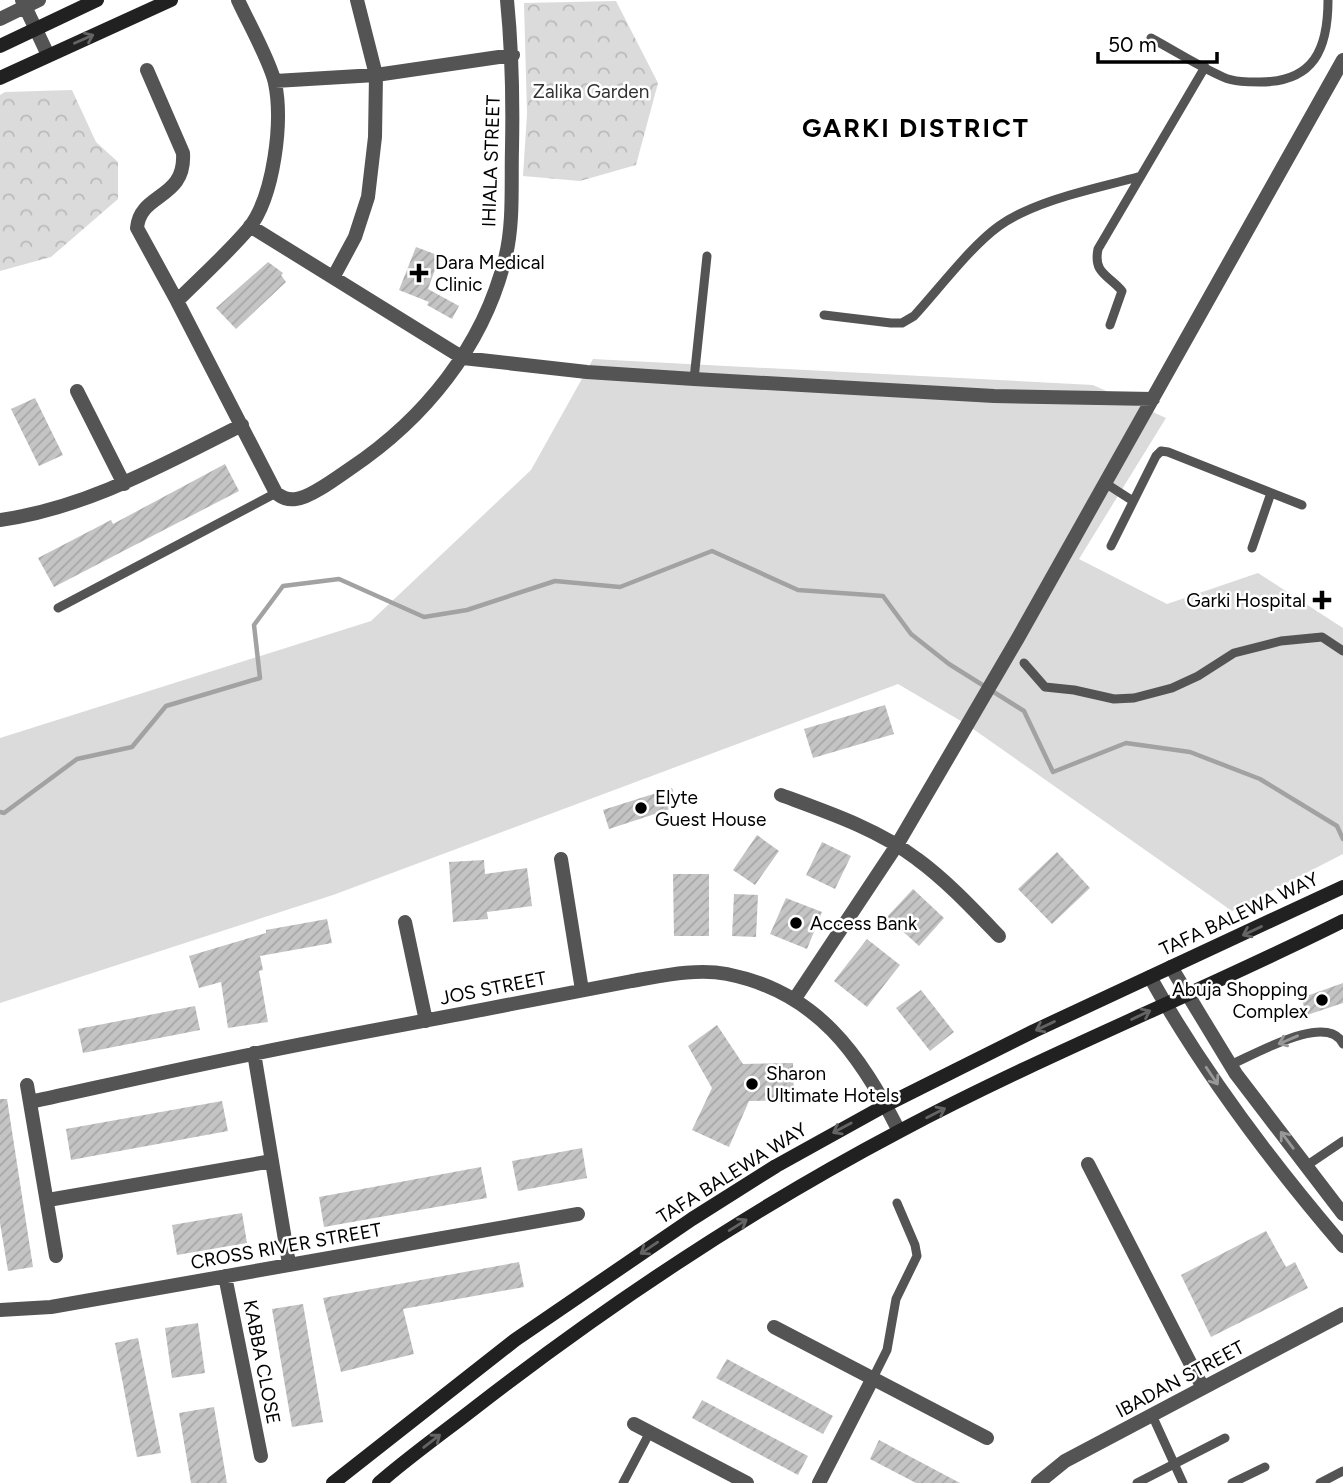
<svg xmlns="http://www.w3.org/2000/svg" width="1343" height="1483" viewBox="0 0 1343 1483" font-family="Figtree,sans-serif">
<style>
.green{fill:#dbdbdb}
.park{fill:url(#park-crowns)}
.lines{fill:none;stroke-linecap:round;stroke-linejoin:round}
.stream{stroke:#a2a2a2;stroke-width:4.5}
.building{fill:url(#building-hatch)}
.service{stroke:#545454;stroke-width:9}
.minor{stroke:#545454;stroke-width:14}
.tertiary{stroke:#545454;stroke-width:14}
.secondary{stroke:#212121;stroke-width:14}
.oneway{stroke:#646464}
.oneway2{stroke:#989898}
.poi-dot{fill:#000;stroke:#fff;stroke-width:2.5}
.labels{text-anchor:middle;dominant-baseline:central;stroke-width:5;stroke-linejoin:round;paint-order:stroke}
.park-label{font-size:19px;fill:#323232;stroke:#fff}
.street-label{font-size:19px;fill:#000;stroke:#fff}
.poi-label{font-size:19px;fill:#000;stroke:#fff;text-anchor:start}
.district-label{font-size:26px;font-weight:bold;letter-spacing:2px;fill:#000;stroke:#fff}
</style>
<defs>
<pattern id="park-crowns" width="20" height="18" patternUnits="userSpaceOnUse" patternTransform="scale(1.75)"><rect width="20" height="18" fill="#dbdbdb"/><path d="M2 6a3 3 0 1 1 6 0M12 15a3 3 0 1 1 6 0" fill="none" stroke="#bababa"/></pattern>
<pattern id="building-hatch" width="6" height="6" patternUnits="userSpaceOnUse" patternTransform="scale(1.75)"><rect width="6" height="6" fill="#c4c4c4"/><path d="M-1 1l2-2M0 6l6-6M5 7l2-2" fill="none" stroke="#a7a7a7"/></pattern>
</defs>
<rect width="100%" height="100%" fill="#fff"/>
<path class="green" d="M 593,359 L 1093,385 L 1166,418 L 1079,559 L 1167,604 L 1258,573 L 1343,628 L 1343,854 L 1232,911 L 966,724 L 898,684 L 333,895 L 0,1003 L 0,738 L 371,621 L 531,470 Z"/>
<path class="park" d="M 616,1 L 658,83 L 636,165 L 580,181 L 523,176 L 527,114 L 524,3 Z
M 72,90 L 96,142 L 118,162 L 118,199 L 51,257 L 0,271 L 0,95 L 5,92 Z"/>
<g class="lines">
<path class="stream" d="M 0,812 L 4,813 L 77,759 L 132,747 L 166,706 L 260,678 L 254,625 L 283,586 L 339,579 L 424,617 L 467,610 L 555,581 L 620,587 L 712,551 L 798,590 L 883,596 L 911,634 L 949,664 L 1024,711 L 1053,772 L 1126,743 L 1190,752 L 1260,779 L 1337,826 L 1343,839"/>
</g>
<path class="building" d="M 416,247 L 440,256 L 428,289 L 459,306 L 452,319 L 427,305 L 429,302 L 399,290 Z
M 268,262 L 283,273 L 281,275 L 286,282 L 236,329 L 216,308 Z
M 35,398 L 63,455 L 39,466 L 11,409 Z
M 225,464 L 239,491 L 54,587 L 38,558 L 111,520 L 113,524 Z
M 885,705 L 894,734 L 813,758 L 804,729 Z
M 672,788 L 679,806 L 609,829 L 603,810 Z
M 757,835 L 779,851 L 755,885 L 733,870 Z
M 822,842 L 851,856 L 835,889 L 806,875 Z
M 1057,852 L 1090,888 L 1052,924 L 1018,889 Z
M 484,860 L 485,874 L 527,868 L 532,906 L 487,912 L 488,919 L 453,922 L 449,862 Z
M 673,874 L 709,874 L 709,936 L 674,936 Z
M 913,889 L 944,918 L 919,946 L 887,917 Z
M 734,894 L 758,895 L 756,937 L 732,936 Z
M 786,898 L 822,912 L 807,949 L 770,934 Z
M 327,919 L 332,943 L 260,956 L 263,970 L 259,971 L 268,1022 L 228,1028 L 221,982 L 199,988 L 189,956 L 266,933 L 266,930 Z
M 867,939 L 900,965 L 867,1007 L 834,981 Z
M 1343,983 L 1343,1003 L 1307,1015 L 1301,998 Z
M 921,990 L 954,1032 L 930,1051 L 896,1008 Z
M 195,1006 L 200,1030 L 83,1053 L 78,1029 Z
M 717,1025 L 743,1064 L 793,1063 L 794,1100 L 749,1101 L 729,1147 L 692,1130 L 712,1088 L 688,1046 Z
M 0,1099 L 7,1099 L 33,1267 L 8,1271 L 0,1223 Z
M 222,1101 L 228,1131 L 71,1160 L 66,1129 Z
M 582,1148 L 587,1178 L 518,1191 L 512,1161 Z
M 481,1167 L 487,1198 L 324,1227 L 319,1197 Z
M 242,1213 L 247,1243 L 177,1255 L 172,1225 Z
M 1266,1231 L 1286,1267 L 1295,1262 L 1308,1288 L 1211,1337 L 1181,1275 Z
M 519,1262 L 524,1287 L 403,1309 L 414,1354 L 341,1372 L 323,1298 Z
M 303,1304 L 323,1422 L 292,1427 L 272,1309 Z
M 198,1323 L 205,1373 L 172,1378 L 165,1328 Z
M 138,1338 L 161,1453 L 137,1457 L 115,1343 Z
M 727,1359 L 833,1416 L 823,1434 L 716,1378 Z
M 702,1400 L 808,1456 L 798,1475 L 692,1418 Z
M 214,1407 L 227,1483 L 191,1483 L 179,1413 Z
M 879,1440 L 960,1483 L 916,1483 L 870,1459 Z"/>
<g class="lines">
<path class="service" d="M 1151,38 C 1175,51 1198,66 1223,77 C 1234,82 1248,82 1260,82 C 1314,82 1328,49 1328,0
M 824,315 L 891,323 L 902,323 L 914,316 C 938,290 971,246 999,226 C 1037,199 1096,189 1141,176
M 1110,325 L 1122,291 C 1109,275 1093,274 1098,249 L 1205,67
M 694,379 L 707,256
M 1105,483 L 1133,501
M 1111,546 L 1156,456 L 1161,451 L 1168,452 L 1302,505
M 1252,548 L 1271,493
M 58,608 L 276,493
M 1024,663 L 1045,687 L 1074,690 L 1114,699 L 1134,698 L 1172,688 L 1198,676 L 1234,653 L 1281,641 L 1322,637 L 1343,651
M 1230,1065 C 1254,1055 1328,1011 1343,1044
M 1306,1166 L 1343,1141
M 873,1378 L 887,1350 L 896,1299 L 917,1256 L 915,1245 L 897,1203
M 1152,1415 L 1183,1483
M 623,1483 L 650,1432
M 1137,1483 L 1225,1438
M 1232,1483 L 1265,1467
M 1320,1483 L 1343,1471"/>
<path class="minor" d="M 22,0 L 48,55
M 0,19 L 39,0
M 147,70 L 183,153 C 186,200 140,192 137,228 L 177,301 L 276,493 C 283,498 287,500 296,499 C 310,498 338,477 351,468 C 424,419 483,347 505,259 C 514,224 511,185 512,148 C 513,98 512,50 507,0
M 275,81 L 376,75 L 513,55
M 250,226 L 463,358 L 587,372 L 694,379 L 994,396 L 1153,399
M 334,276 L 355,237 L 368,197 L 375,137 L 376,75 L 357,0
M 177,301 C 201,277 227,254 249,228 C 274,196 283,122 275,83 C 270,61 248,22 238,0
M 77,391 L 124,484
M 0,520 C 87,508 164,464 242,425
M 781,795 C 827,812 878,829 917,859 C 947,881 973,909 999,936
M 561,859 L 582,990
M 405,922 L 426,1021
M 794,1000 L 897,845 L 1018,638 L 1343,60
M 254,1053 L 289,1264
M 27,1085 L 56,1256
M 30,1102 C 104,1086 178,1069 253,1054 C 339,1036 426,1021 512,1004 C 552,996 592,989 632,981 C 662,976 696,968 727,974 C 817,992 860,1054 899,1131
M 1088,1164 L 1203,1388
M 48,1200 L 272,1161
M 225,1276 L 261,1456
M 0,1310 L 51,1307 L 578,1214
M 774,1327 L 987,1438
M 634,1424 L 747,1483
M 819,1483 L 873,1378
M 1038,1483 L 1065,1461 L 1343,1314"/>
<path class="tertiary" d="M 1171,967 L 1236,1074 L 1343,1214
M 1150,977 C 1204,1073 1271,1162 1343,1246"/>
<path class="secondary" d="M 0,46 L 97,0
M 0,78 L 171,0
M 333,1483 L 515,1340 L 692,1219 L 776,1166 L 886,1105 L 1034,1031 L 1343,887
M 379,1483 C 410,1456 444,1432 476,1407 C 609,1304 752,1209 900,1131 C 1045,1054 1197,994 1343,921"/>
</g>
<defs><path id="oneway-shaft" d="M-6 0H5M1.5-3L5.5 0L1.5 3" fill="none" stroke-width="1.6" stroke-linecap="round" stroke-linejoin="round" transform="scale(1.75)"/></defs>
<g class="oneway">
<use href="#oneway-shaft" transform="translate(84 39) rotate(-24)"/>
<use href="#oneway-shaft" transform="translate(1252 931) rotate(155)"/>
<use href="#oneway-shaft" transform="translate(1141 1015) rotate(-25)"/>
<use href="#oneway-shaft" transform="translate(1045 1026) rotate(155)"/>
<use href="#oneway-shaft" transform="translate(936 1113) rotate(-27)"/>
<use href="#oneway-shaft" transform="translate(842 1128) rotate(152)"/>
<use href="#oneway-shaft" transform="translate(738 1225) rotate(-32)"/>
<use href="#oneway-shaft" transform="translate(649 1248) rotate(146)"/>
<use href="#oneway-shaft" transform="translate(432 1441) rotate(-38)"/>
</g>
<g class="oneway2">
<use href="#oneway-shaft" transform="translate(1288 1040) rotate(157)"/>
<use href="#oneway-shaft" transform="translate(1212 1076) rotate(56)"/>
<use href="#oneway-shaft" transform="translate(1287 1140) rotate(-127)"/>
</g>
<g class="poi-dot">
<path d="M415.5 262.5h7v7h7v7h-7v7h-7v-7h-7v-7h7z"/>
<path d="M1318.5 589.5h7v7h7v7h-7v7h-7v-7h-7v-7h7z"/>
<circle cx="641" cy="808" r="7"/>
<circle cx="796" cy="923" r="7"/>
<circle cx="1322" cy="1000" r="7"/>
<circle cx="752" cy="1084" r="7"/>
</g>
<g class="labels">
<g class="park-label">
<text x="591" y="91">Zalika Garden</text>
</g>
<g class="street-label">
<text transform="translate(491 161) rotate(-88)">IHIALA STREET</text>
<text transform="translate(1239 914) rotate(-25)">TAFA BALEWA WAY</text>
<text transform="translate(493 988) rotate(-11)">JOS STREET</text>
<text transform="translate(732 1173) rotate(-32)">TAFA BALEWA WAY</text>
<text transform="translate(286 1246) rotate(-10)">CROSS RIVER STREET</text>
<text transform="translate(262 1362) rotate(79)">KABBA CLOSE</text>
<text transform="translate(1180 1379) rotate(-28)">IBADAN STREET</text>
</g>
<g class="poi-label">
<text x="435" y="262">Dara Medical<tspan x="435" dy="22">Clinic</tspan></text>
<text x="1306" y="600" text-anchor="end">Garki Hospital</text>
<text x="655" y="797">Elyte<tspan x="655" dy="22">Guest House</tspan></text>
<text x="810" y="923">Access Bank</text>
<text x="1308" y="989" text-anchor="end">Abuja Shopping<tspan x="1308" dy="22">Complex</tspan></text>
<text x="766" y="1073">Sharon<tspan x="766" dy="22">Ultimate Hotels</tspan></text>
</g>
<g class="district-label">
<text x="916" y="128">GARKI DISTRICT</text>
</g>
</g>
<path d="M1098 52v10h119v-10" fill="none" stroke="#000000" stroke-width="3.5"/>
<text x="1108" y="52" font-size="21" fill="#000000" stroke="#ffffff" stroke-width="5" paint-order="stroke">50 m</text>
</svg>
